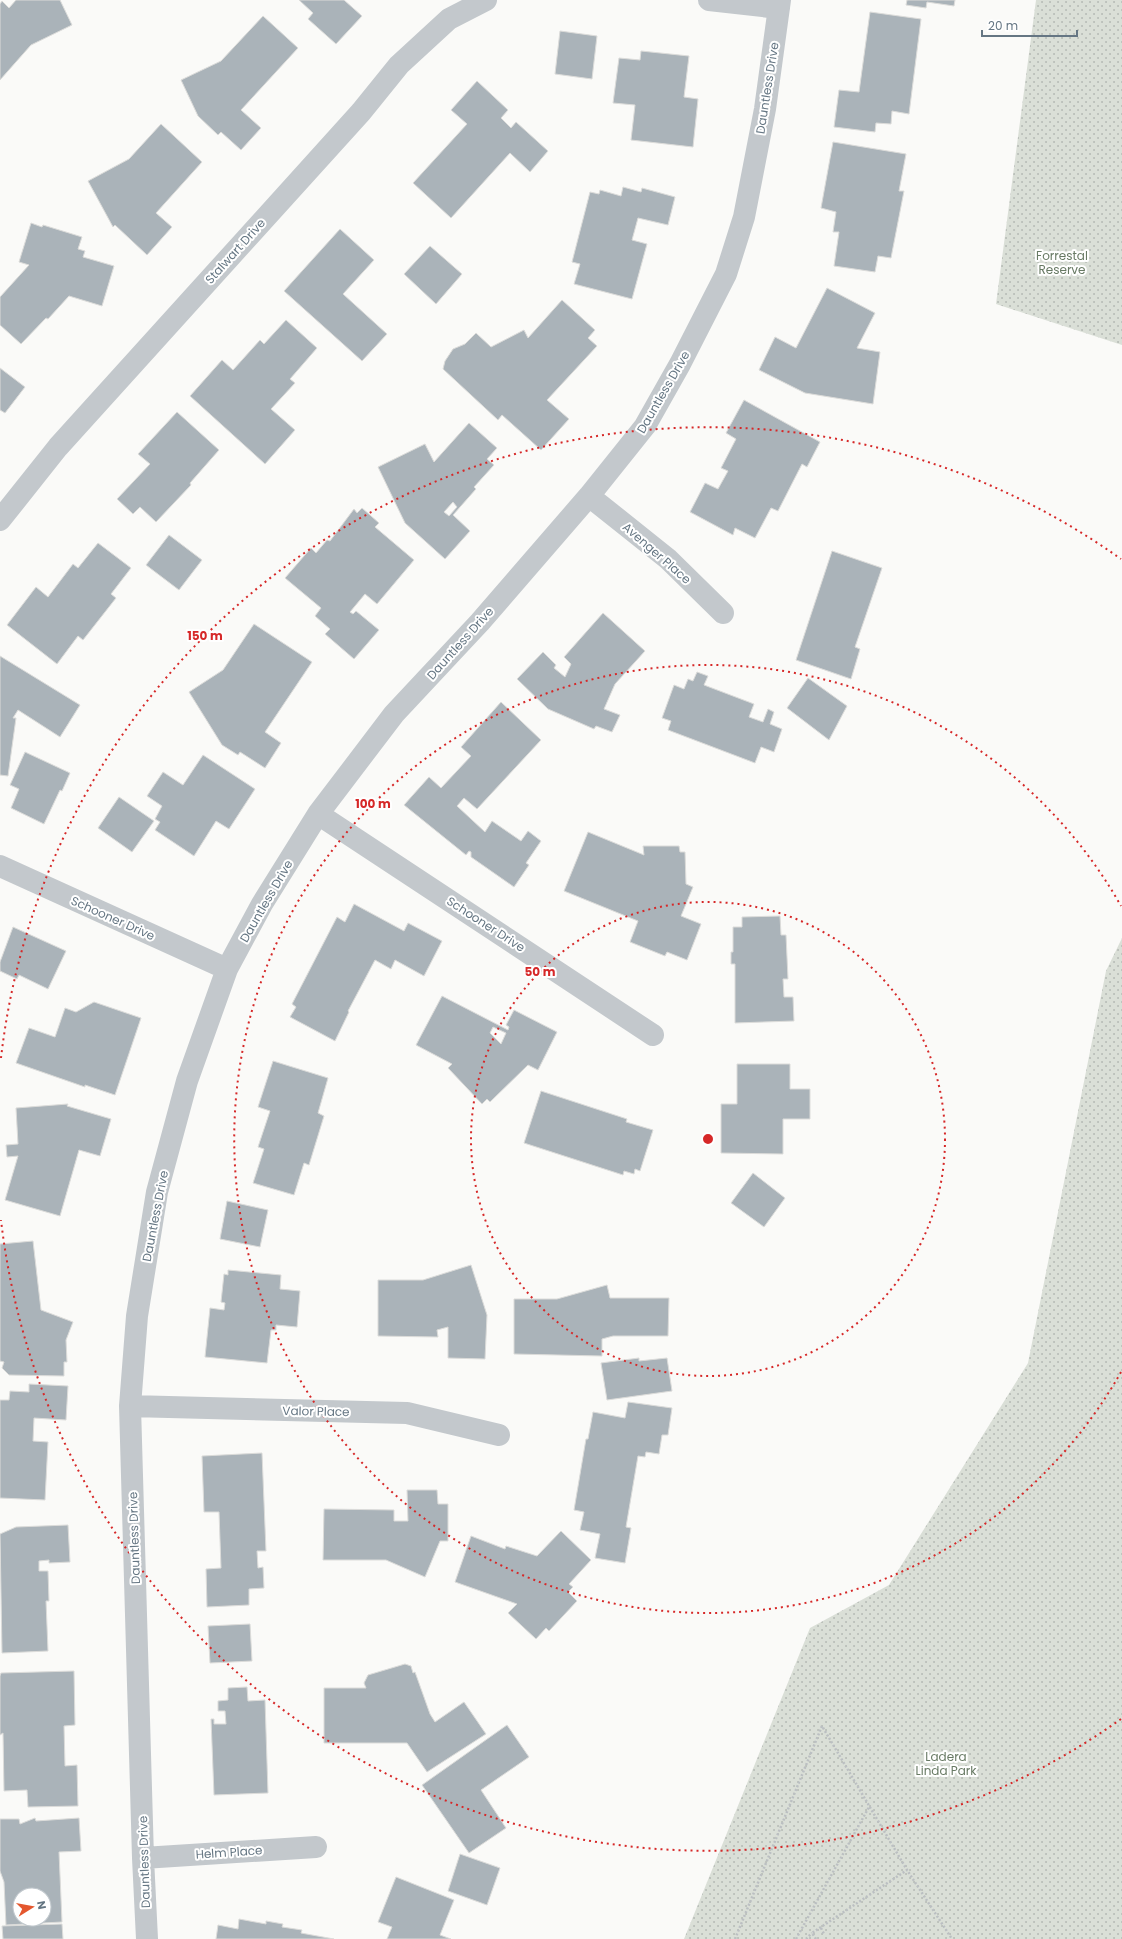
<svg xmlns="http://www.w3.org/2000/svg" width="1122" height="1939" viewBox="0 0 1122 1939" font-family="Poppins,sans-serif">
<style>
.park{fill:url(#park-dots)}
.building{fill:#aab3b9;stroke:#dcdcda;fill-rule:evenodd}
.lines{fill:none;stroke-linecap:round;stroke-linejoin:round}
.path{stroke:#bbbfc2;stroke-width:2.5;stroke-dasharray:2 2;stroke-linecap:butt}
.street{stroke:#c3c8cc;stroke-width:22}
.ring{fill:none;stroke:#d62828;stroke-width:2;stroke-dasharray:2 4}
.labels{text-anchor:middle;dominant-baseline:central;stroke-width:4;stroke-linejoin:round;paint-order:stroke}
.street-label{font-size:12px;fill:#657683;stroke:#fff}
.park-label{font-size:12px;fill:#687a64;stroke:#fff}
.centre{fill:#d62828;stroke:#fff;stroke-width:2}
.ring-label{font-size:12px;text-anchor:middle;font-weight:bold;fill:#d62828;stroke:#fff;stroke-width:4;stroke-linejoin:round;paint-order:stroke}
</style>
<defs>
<pattern id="park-dots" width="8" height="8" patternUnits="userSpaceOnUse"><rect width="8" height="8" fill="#dadfd7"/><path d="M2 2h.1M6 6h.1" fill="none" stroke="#b4b9b4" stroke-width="1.8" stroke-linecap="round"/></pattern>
</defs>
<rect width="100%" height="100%" fill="#fafaf8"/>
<path class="park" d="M 1036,0 L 1122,0 L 1122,345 L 996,304 Z
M 1122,938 L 1122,1939 L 684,1939 L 810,1628 L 889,1585 L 1028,1363 L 1106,971 Z"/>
<path class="building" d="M 16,0 L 60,0 L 72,25 L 31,45 L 0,80 L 0,4 L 2,1 L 9,8 Z
M 299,0 L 344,0 L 362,16 L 336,44 L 308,19 L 313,13 Z
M 907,0 L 955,0 L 954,6 L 927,2 L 926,8 L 906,5 Z
M 870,12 L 921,19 L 909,114 L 892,111 L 891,124 L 876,123 L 875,132 L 834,127 L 839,90 L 859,92 Z
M 263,16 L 298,48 L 241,110 L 261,128 L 241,150 L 221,132 L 218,135 L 198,116 L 181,80 L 221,61 Z
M 560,31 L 597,36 L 592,79 L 555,74 Z
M 641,51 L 689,56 L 684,97 L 698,99 L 693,147 L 631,140 L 635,105 L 613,103 L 619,58 L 640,60 Z
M 477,81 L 508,110 L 501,118 L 511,128 L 516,122 L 548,151 L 530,172 L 510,153 L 451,218 L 413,183 L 467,124 L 451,110 Z
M 161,124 L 202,162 L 156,213 L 172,227 L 147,255 L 115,225 L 113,227 L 88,181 L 129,159 Z
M 833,142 L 906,154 L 899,191 L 904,191 L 891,258 L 878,256 L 875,272 L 834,266 L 839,232 L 833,232 L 836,212 L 821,208 Z
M 623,187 L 641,192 L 642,188 L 675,197 L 668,225 L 638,218 L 632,240 L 647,244 L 632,299 L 574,284 L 580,264 L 572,262 L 590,192 L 599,194 L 600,190 L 621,196 Z
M 31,223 L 42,227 L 43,225 L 82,237 L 78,249 L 85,251 L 83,257 L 114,266 L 102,306 L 69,296 L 48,319 L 46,318 L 21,344 L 0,325 L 0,297 L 29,265 L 19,262 Z
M 340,229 L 374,260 L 343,294 L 387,334 L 362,361 L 284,291 Z
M 430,246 L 462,274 L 436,304 L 404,274 Z
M 827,288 L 875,313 L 857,348 L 880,352 L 873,404 L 805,393 L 759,370 L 775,337 L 796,348 Z
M 562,300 L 595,330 L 588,338 L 597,346 L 547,400 L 569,419 L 541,450 L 502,415 L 498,420 L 443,369 L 445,361 L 453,349 L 465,344 L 476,333 L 491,347 L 524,330 L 528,338 Z
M 286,320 L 317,348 L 290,379 L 295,383 L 271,409 L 295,430 L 265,464 L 190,396 L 222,360 L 233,370 L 260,340 L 264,344 Z
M 0,368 L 25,387 L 5,413 L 0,410 Z
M 744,400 L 820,442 L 807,467 L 802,464 L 778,511 L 771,508 L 755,538 L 735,528 L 733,535 L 690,512 L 705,483 L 718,489 L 728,471 L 721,468 L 736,439 L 726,433 Z
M 177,412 L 219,450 L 190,483 L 191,485 L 156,522 L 140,507 L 133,514 L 117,499 L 150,464 L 138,454 Z
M 469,423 L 497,448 L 487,459 L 494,465 L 474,487 L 476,489 L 453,515 L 470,531 L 445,559 L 405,523 L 378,467 L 425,444 L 434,462 ZM 453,502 L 457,507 L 449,516 L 444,512 Z
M 362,508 L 379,523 L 375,527 L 414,560 L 377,604 L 365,594 L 350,612 L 353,614 L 356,611 L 379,630 L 354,659 L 325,634 L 330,629 L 315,616 L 321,608 L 285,578 L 311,548 L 316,553 L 327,540 L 330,541 L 354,509 L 357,513 Z
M 169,535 L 202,560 L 179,590 L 146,565 Z
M 98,543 L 131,568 L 111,594 L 116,598 L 83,640 L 78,636 L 57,664 L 7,625 L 36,587 L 48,597 L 73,564 L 78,568 Z
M 832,551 L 882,568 L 855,647 L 860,649 L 851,679 L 796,660 Z
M 603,613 L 645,651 L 615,684 L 604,709 L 620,715 L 612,732 L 596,726 L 594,729 L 548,709 L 517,679 L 543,652 L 556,665 L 554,668 L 565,677 L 571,664 L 564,657 Z
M 254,624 L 312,662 L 265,732 L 281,743 L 265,768 L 240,752 L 238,755 L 222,745 L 189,692 L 223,670 Z
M 0,656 L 80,705 L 60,737 L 18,710 L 13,718 L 16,718 L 8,776 L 0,775 Z
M 697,672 L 708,676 L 704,685 L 754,704 L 749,717 L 763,722 L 768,709 L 774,712 L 770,724 L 782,729 L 774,752 L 761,747 L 755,763 L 668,730 L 671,721 L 662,718 L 674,685 L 684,689 L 688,679 L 693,681 Z
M 808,678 L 847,706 L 829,740 L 787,708 Z
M 501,702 L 541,740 L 477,809 L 464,798 L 457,806 L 485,832 L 492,821 L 521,841 L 528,831 L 541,841 L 526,863 L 529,865 L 514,887 L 471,857 L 471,852 L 469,851 L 466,855 L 404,805 L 429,777 L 441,788 L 471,756 L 461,747 Z
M 25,752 L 70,773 L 62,791 L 60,790 L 44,824 L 11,808 L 19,789 L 10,785 Z
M 203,755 L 255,789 L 229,829 L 216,821 L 194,856 L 155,830 L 160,822 L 155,819 L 162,806 L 147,796 L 163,772 L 183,785 Z
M 119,797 L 154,821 L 132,852 L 98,828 Z
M 588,832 L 644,855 L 643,846 L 679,846 L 680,852 L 685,852 L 686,884 L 693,887 L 681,916 L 701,924 L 687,960 L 667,952 L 665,956 L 630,942 L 638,921 L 564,891 Z
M 354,904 L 404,931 L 408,923 L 442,941 L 424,976 L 395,960 L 391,969 L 375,960 L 348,1011 L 349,1012 L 335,1041 L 290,1017 L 296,1007 L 292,1004 L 337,917 L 345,922 Z
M 780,916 L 781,935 L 786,935 L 788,979 L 783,979 L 784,997 L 793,997 L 794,1021 L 735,1023 L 735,964 L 731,964 L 731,952 L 733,952 L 733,927 L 742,927 L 742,917 Z
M 13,927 L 66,951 L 48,989 L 19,975 L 17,979 L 0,971 L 0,962 Z
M 442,996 L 508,1030 L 509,1027 L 506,1025 L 514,1010 L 557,1032 L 538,1070 L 528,1065 L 490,1102 L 487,1099 L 482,1104 L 448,1068 L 452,1064 L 416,1045 ZM 493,1027 L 506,1033 L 501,1044 L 490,1033 Z
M 94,1002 L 141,1018 L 115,1095 L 85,1085 L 85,1087 L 16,1063 L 29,1028 L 55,1037 L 65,1008 L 76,1012 Z
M 273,1061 L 328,1078 L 318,1113 L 324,1116 L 309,1165 L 304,1163 L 294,1195 L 253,1183 L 264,1149 L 258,1147 L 270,1111 L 258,1107 Z
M 737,1064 L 790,1064 L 790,1089 L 810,1089 L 810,1119 L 783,1119 L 783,1154 L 721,1153 L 721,1104 L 737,1104 Z
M 541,1091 L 627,1119 L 626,1122 L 653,1130 L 640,1171 L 635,1169 L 634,1174 L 624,1171 L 623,1175 L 524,1143 Z
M 68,1104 L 67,1106 L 111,1119 L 100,1156 L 79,1150 L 60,1216 L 5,1200 L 18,1156 L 7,1157 L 6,1145 L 18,1144 L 16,1108 Z
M 753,1173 L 785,1198 L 764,1227 L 731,1203 Z
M 227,1201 L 268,1210 L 260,1247 L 220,1239 Z
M 33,1241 L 41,1310 L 73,1322 L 66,1340 L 67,1362 L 64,1362 L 64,1376 L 9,1375 L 2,1368 L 4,1362 L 0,1361 L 0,1244 Z
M 471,1265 L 487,1315 L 485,1359 L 448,1358 L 448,1327 L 437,1330 L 438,1337 L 378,1336 L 378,1280 L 423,1280 Z
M 228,1270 L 281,1275 L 280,1289 L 300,1291 L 297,1327 L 276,1325 L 276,1330 L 271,1330 L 267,1363 L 205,1357 L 210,1308 L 224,1310 L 225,1303 L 221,1302 L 224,1274 L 228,1275 Z
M 607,1285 L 610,1298 L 669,1298 L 668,1336 L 613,1336 L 602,1339 L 602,1356 L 514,1354 L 514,1299 L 557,1299 Z
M 639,1358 L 639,1361 L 667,1358 L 672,1391 L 607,1400 L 601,1363 Z
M 29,1384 L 68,1386 L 66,1420 L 34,1418 L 33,1441 L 48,1442 L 45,1500 L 0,1498 L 0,1400 L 9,1400 L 10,1391 L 29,1392 Z
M 628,1402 L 672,1408 L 668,1435 L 662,1435 L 659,1454 L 646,1452 L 645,1457 L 638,1456 L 626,1527 L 631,1528 L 625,1563 L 595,1558 L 600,1534 L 580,1530 L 584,1512 L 574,1510 L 586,1439 L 588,1439 L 593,1412 L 625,1418 Z
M 262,1453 L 266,1551 L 257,1551 L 258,1568 L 263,1567 L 264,1588 L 249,1589 L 249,1605 L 207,1607 L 206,1569 L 221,1568 L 219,1512 L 204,1512 L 202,1456 Z
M 407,1490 L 437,1490 L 438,1504 L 448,1504 L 448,1541 L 440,1541 L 425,1577 L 386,1560 L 323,1560 L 324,1509 L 394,1510 L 394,1521 L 408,1521 Z
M 68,1525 L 70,1562 L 49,1563 L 49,1560 L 39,1561 L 39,1571 L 48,1571 L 49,1601 L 46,1601 L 48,1651 L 2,1653 L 0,1534 L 16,1527 Z
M 561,1531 L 591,1560 L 569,1584 L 573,1587 L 568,1592 L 577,1601 L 549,1631 L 546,1628 L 536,1639 L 508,1613 L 517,1604 L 455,1582 L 471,1536 L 505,1549 L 506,1546 L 537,1556 Z
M 250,1624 L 252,1661 L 210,1663 L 208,1626 Z
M 405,1664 L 411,1666 L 413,1673 L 415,1672 L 430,1714 L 435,1722 L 464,1702 L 486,1734 L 427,1772 L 407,1743 L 324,1743 L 324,1688 L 366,1688 L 364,1683 L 368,1675 Z
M 74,1671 L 75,1725 L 64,1726 L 65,1766 L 77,1765 L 78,1806 L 28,1807 L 27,1790 L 4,1791 L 3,1733 L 0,1735 L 0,1676 L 1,1673 Z
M 247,1687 L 248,1701 L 265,1700 L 268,1793 L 214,1795 L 211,1719 L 214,1719 L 214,1724 L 226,1724 L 225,1711 L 218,1711 L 218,1701 L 228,1700 L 228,1688 Z
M 507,1725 L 529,1757 L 481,1790 L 506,1828 L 469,1853 L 422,1785 Z
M 35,1818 L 36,1821 L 79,1818 L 81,1851 L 59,1852 L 62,1922 L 6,1925 L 4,1882 L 0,1871 L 0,1819 L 19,1819 L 20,1824 ZM 20,1895 L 44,1895 L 44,1919 L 20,1919 Z
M 460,1854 L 500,1868 L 487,1905 L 448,1891 Z
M 396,1877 L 454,1900 L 440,1935 L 451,1939 L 387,1939 L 392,1927 L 378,1922 Z
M 239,1919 L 266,1924 L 266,1921 L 283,1924 L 282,1927 L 302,1930 L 301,1933 L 334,1939 L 216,1939 L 218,1925 L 238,1929 Z
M 62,1924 L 63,1939 L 3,1939 L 2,1926 Z"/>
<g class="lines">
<path class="path" d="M 821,1928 L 824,1934
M 735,1939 L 822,1726 L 907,1870 L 952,1939
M 796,1939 L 869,1807
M 806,1939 L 812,1933
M 816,1939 L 812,1933 L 907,1870"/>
<path class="street" d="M 709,0 L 779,8
M 589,496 L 668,559 L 723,613
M 0,520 L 58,447 L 361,112 L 399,65 L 449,19 L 486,0
M 318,814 L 653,1035
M 0,866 L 227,969
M 130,1406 L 407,1413 L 499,1435
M 143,1858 L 316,1847
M 147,1939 L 143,1858 L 130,1406 L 137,1316 L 157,1192 L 187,1081 L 227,969 L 262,904 L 318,814 L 394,714 L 480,622 L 589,496 L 645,426 L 680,364 L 726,274 L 744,217 L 765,109 L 780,0"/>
</g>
<g class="ring">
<circle cx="708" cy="1139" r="237"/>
<path d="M1121 1372A474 474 0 1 1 1121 906"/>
<path d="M1121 1719A712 712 0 0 1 1 1220M1 1058A712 712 0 0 1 1121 559"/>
</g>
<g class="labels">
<g class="street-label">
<text transform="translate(767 88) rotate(-81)">Dauntless Drive</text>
<text transform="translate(235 251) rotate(-48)">Stalwart Drive</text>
<text transform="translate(663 392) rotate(-60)">Dauntless Drive</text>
<text transform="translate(657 553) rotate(41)">Avenger Place</text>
<text transform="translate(460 643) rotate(-48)">Dauntless Drive</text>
<text transform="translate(266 901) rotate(-60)">Dauntless Drive</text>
<text transform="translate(113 918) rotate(24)">Schooner Drive</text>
<text transform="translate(486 924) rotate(33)">Schooner Drive</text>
<text transform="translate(155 1216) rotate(-79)">Dauntless Drive</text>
<text transform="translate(316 1411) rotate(1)">Valor Place</text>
<text transform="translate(134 1538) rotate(-92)">Dauntless Drive</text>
<text transform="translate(229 1852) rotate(-4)">Helm Place</text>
<text transform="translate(144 1862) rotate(-92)">Dauntless Drive</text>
</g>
<g class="park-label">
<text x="1062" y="255">Forrestal<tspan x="1062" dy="14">Reserve</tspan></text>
<text x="946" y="1756">Ladera<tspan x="946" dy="14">Linda Park</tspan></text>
</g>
</g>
<circle cx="708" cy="1139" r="6" class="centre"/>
<g class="ring-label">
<text x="205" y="640">150 m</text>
<text x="373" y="808">100 m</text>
<text x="540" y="976">50 m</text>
</g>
<g transform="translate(32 1907) rotate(79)"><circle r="19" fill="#ffffff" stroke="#c1c8cd"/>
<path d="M0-3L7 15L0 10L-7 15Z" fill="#e4572e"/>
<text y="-6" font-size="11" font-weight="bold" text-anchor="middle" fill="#657683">N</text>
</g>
<path d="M982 30v6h95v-6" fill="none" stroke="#657683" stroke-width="2"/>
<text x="988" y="30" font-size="12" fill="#657683" stroke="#ffffff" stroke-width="3" paint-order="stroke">20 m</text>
</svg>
